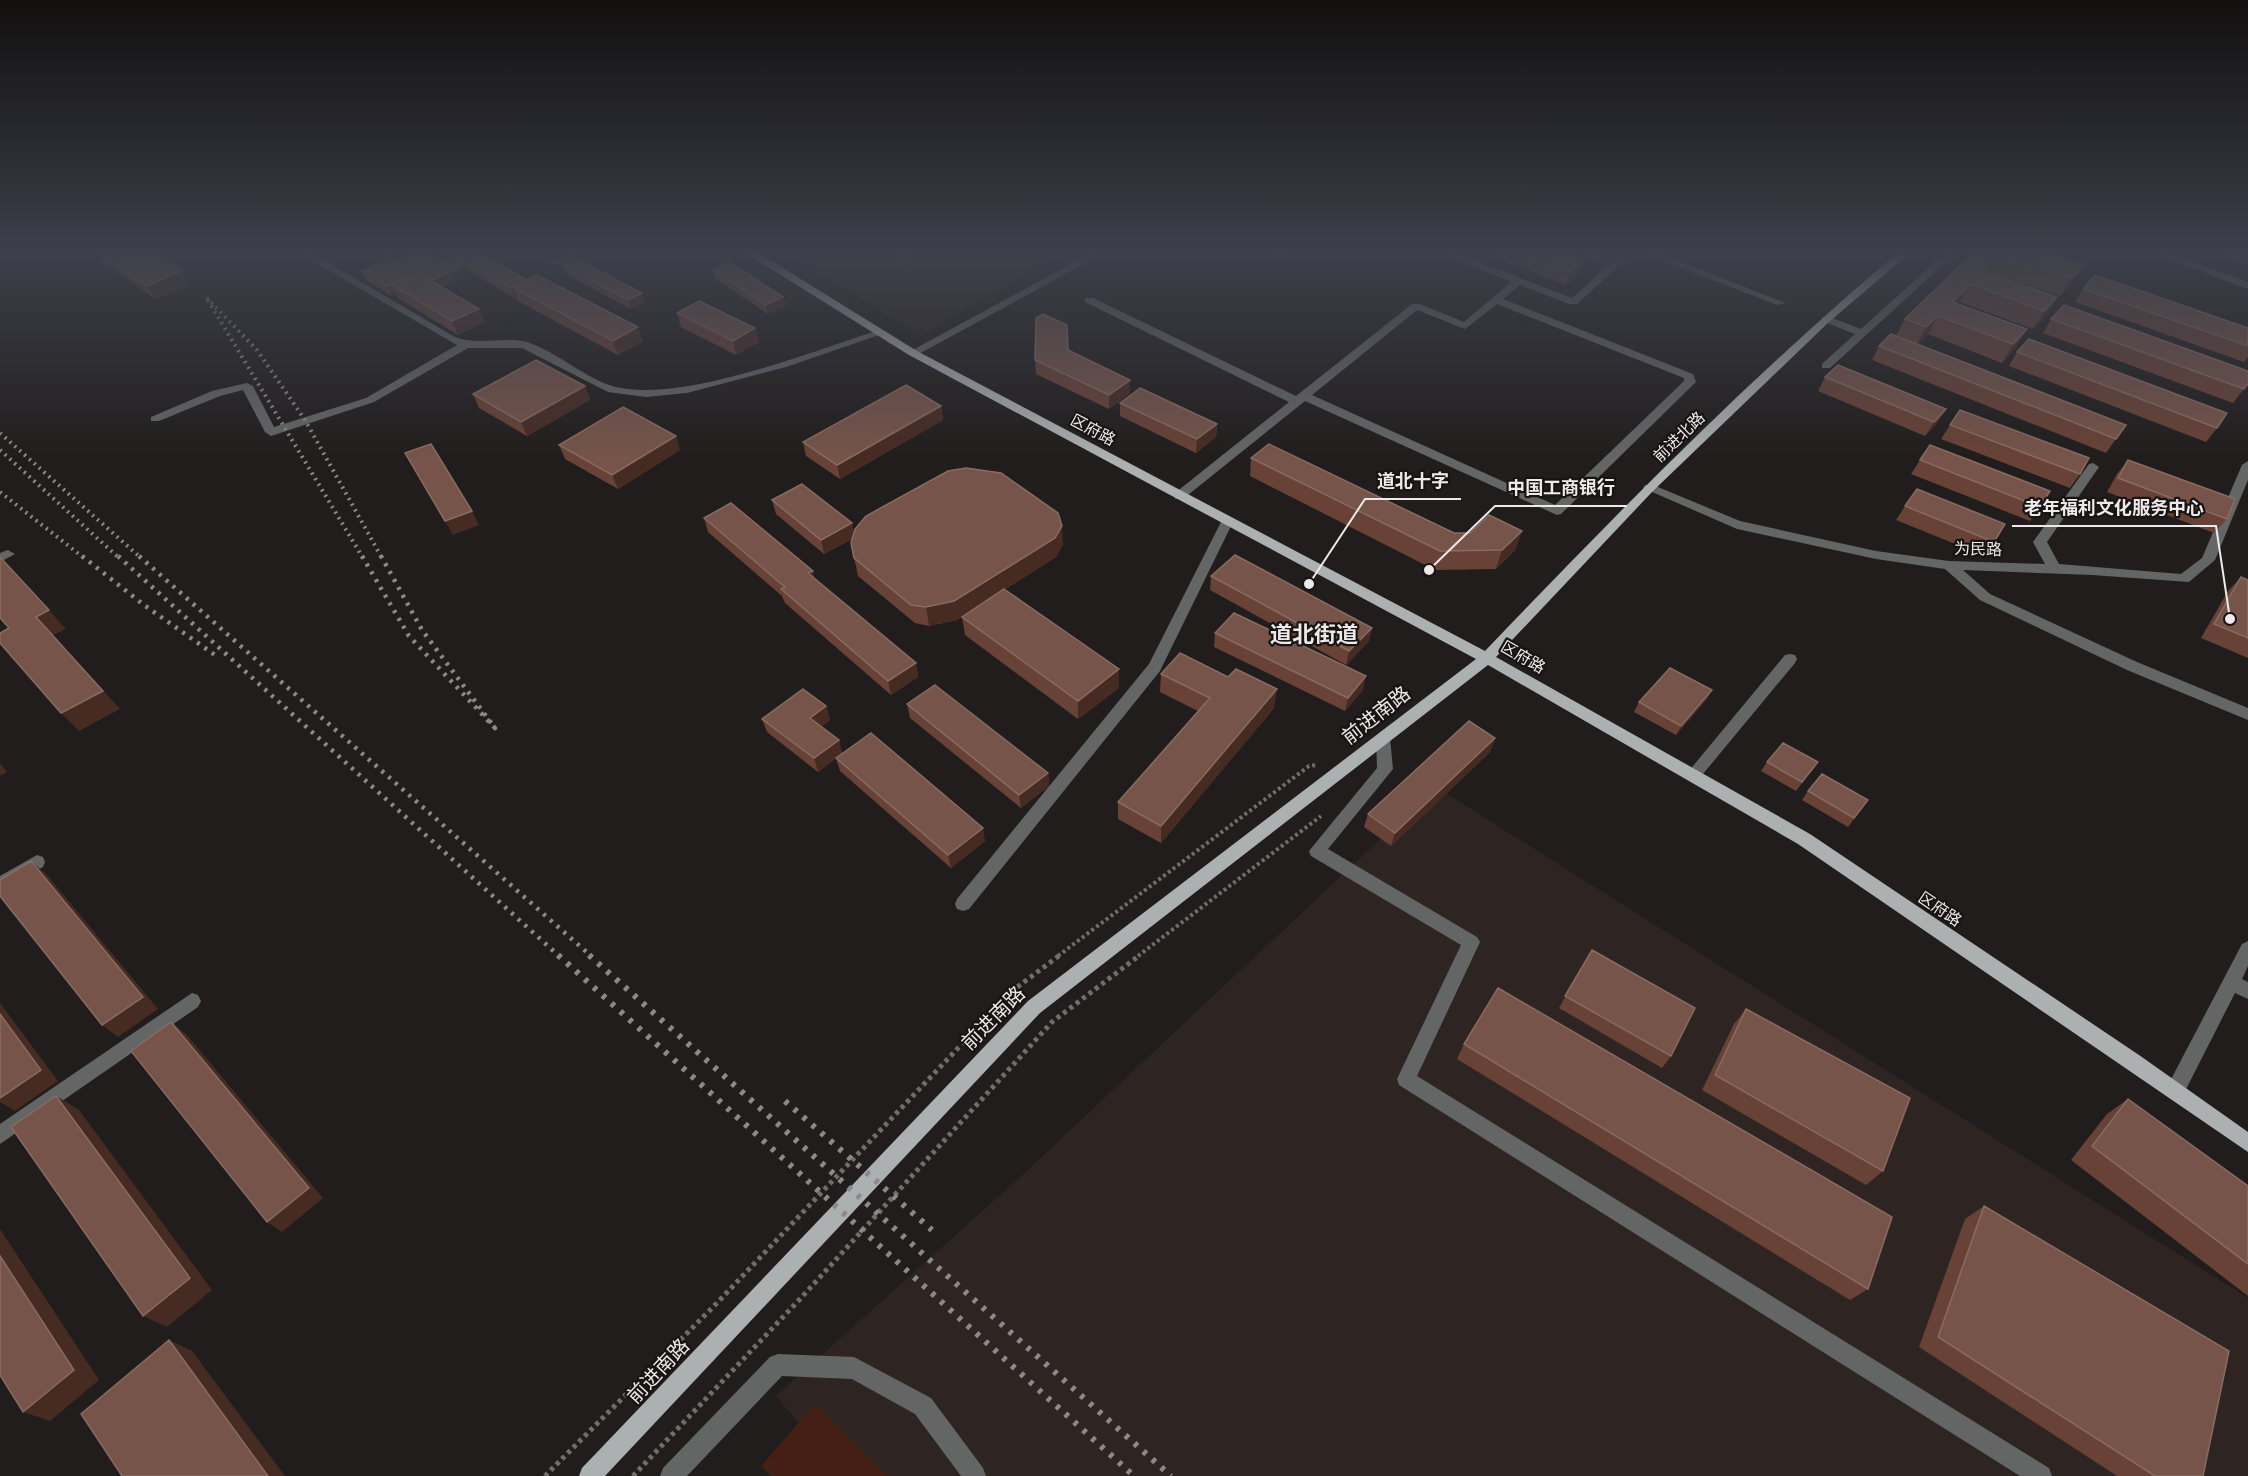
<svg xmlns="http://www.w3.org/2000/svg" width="2248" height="1476" viewBox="0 0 2248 1476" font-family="Figtree,'Noto Sans SC',sans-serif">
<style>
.built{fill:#2e2522}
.green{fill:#451f13}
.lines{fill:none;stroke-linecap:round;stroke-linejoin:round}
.path-far1{stroke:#716d6c;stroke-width:4;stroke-dasharray:3 3;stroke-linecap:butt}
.path{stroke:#716d6c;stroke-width:5;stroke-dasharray:4 4;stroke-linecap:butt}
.minor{fill:#646666;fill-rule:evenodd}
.major{fill:#acb0b0;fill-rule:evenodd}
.rail-far2{stroke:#8c8988;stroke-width:4;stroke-dasharray:2 4.5;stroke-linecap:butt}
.rail-far1{stroke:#8c8988;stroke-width:4.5;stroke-dasharray:3 6;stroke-linecap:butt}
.rail{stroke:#8c8988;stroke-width:6;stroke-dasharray:4 8;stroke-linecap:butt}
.wall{fill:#684236}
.shaded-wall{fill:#462b23}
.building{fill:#765449;stroke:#896b62;stroke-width:1.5}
.labels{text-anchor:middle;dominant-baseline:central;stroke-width:4.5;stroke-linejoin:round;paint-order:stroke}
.street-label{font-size:16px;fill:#edeae9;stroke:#171413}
.near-street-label{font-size:20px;fill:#edeae9;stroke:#171413}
.district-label{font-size:22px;font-weight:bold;fill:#edeae9;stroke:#171413}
.leader{fill:none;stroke:#edeae9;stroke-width:2}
.callout-dot{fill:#edeae9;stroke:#171413;stroke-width:2}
.callout-label{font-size:18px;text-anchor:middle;font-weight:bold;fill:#edeae9;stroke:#171413;stroke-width:4.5;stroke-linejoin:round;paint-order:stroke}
</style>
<rect width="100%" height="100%" fill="#211d1c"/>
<path class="built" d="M 783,252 L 1066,252 L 921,335 Z
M 1436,787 L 2248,1298 L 2248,1476 L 843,1476 L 776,1396 L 1017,1180 Z"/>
<path class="green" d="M 815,1404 L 887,1476 L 771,1476 L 761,1466 Z"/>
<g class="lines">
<path class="path-far1" d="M 1058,956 L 1309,766 L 1317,765
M 1138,956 L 1321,816"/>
<path class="path" d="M 545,1476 L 717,1303 L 1012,991 L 1060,955
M 633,1476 L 800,1299 L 1052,1022 L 1140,955"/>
<path class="minor" d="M 297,252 L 310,252 L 455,337 C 478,346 503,336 527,342 C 556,351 587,380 616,387 C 682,403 811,352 876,331 L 885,333 L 786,367 L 687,393 L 646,397 L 608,392 L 522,348 L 468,348 L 374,402 L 271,436 L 265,432 L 243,390 L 220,396 L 159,421 L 151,421 L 151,417 L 212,391 L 247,383 L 253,386 L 274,427 L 366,398 L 457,345 Z
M 441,252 L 454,252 L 445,257 L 441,256 Z
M 570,252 L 584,252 L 560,265 L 551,263 Z
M 1093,252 L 1106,252 L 917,355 L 913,356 L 907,353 Z
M 1438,252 L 1453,252 L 1572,298 L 1623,252 L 1634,252 L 1577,304 L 1569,304 L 1520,285 L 1503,299 L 1693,374 L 1696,382 L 1561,514 L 1557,515 L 1305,401 L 1183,499 L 1175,499 L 1175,493 L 1289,402 L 1085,302 L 1085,298 L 1093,298 L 1296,396 L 1412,304 L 1420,304 L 1464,322 L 1511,282 ZM 1497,304 L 1684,378 L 1684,381 L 1555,505 L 1312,395 L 1417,310 L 1465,329 Z
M 1641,252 L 1656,252 L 1786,303 L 1777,305 Z
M 1946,252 L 1957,252 L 1830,368 L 1822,368 L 1822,364 L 1855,334 L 1822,321 L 1822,317 L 1830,317 L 1861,329 Z
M 2150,252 L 2166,252 L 2248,282 L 2248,289 Z
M 2248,461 L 2248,480 L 2215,560 L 2189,582 L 2092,575 L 1963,570 L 1990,594 L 2137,662 L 2248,708 L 2248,720 L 2127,670 L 1980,600 L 1945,569 L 1876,559 L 1737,529 L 1643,488 L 1645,485 L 1653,485 L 1740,521 L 1876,551 L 1949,561 L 2045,564 L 2033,542 L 2089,464 L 2093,463 L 2099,467 L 2047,542 L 2059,564 L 2181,574 L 2202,558 L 2242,465 Z
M 1227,518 L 1233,522 L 1160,671 L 969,909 L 963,911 L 957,909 L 955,904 L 957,899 L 1149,664 L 1221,522 Z
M 8,550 L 15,554 L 0,562 L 0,553 Z
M 1790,654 L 1795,655 L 1797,659 L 1795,663 L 1698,780 L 1688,780 L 1685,776 L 1688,772 L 1785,655 Z
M 1383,732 L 1388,734 L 1390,738 L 1393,769 L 1328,849 L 1477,937 L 1480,942 L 1417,1076 L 2049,1468 L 2052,1476 L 2020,1476 L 1399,1085 L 1397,1079 L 1461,945 L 1311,856 L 1309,851 L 1377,768 L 1376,738 L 1378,734 Z
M 37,855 L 43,857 L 45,862 L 43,867 L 0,892 L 0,876 Z
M 2248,941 L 2248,966 L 2242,979 L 2248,982 L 2248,999 L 2235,993 L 2182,1097 L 2175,1100 L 2168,1097 L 2166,1091 L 2168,1085 L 2242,944 Z
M 192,993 L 198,995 L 201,1001 L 198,1007 L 0,1144 L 0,1124 Z
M 778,1354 L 854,1357 L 931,1398 L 983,1468 L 986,1476 L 961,1476 L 915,1414 L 852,1379 L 782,1376 L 687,1476 L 660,1476 L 663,1468 L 770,1357 Z"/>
<path class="major" d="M 744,252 L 757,252 L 917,351 L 1485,651 C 1618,512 1752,375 1899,252 L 1911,252 L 1830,321 L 1653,491 L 1496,657 L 1810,834 L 2139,1055 L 2248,1132 L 2248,1152 L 1798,844 L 1488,665 L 1040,1013 L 605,1476 L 579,1476 L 582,1468 L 1028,1001 L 1476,659 L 909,355 Z"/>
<path class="rail-far2" d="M 0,433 L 141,558
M 0,450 L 119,558
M 0,492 L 84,558
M 363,558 L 206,297 L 257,350 L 305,420 L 382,558"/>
<path class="rail-far1" d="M 82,556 L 144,605 L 215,655
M 118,556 L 559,956
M 139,556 L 591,956
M 362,556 L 409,636 L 495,728 L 422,630 L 381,556"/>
<path class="rail" d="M 558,955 L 1134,1476
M 589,955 L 1171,1476
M 785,1101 L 932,1230"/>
</g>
<path class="wall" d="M 96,252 L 154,252 L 182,271 L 191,285 L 156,299 L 103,263 Z
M 374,252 L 427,252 L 445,263 L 460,267 L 464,276 L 441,287 L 479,309 L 485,322 L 458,335 L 398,298 L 396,294 L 392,296 L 366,280 L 362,271 L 387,260 Z
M 893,252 L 948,252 L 914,268 L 894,257 Z
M 1265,252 L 1299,252 L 1287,261 Z
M 1481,252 L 1565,252 L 1581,273 L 1566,285 Z
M 1572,252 L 1614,252 L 1601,263 Z
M 1974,252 L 2048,252 L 2084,265 L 2072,283 L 2060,296 L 1991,272 L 1990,273 L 2057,297 L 2046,315 L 2033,329 L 1960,302 L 1958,304 L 2027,329 L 2015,348 L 2002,363 L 1928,334 L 1918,344 L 2126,425 L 2106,453 L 1872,360 L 1879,346 L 1896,336 L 1905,319 Z
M 2210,252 L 2248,252 L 2248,266 Z
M 449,253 L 527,280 L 643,341 L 618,355 L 518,301 L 516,297 L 515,298 L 453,262 Z
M 563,266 L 645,302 L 631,309 L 567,275 Z
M 713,270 L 786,306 L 768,314 L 715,279 Z
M 2083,289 L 2248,328 L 2248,357 L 2244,362 L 2075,302 Z
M 677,313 L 755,328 L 759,342 L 736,355 L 681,327 Z
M 2051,319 L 2244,389 L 2233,403 L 2043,333 Z
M 1068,351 L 1130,393 L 1109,409 L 1036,374 L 1035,360 Z
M 2017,352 L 2217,428 L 2206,442 L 2009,366 Z
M 1825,377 L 1946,409 L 1937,423 L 1925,436 L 1818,391 Z
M 585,386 L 590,400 L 527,436 L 479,408 L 473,394 Z
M 1120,403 L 1217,424 L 1216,437 L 1196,453 L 1120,416 Z
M 941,406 L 943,420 L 840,479 L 806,456 L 803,442 Z
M 1950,425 L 2080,474 L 2070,488 L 1941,439 Z
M 559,445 L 680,450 L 618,489 L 565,459 Z
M 1251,458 L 1454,533 L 1516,549 L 1496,569 L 1435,570 L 1250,476 Z
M 1920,460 L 2040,507 L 2030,521 L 1911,474 Z
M 2128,460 L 2227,519 L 2214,533 L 2107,492 L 2117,474 Z
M 772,500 L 852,523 L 854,534 L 1063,544 L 1056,557 L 1004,590 L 1119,669 L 1119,688 L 1078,719 L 965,635 L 962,617 L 982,604 L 957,620 L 929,626 L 915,623 L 858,576 L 851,543 L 852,539 L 824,554 L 776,514 Z
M 1905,506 L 1994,542 L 1985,556 L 1896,520 Z
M 704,518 L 815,579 L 916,663 L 918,677 L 891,695 L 785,603 L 782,596 L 708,532 Z
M 1211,576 L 1372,628 L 1369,641 L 1346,665 L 1210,590 Z
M 2241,577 L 2248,580 L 2248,658 L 2201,638 L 2228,591 Z
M 1215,633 L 1363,690 L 1345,711 L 1214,647 Z
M 1161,674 L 1274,708 L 1161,843 L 1118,819 L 1118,802 L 1198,711 L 1160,692 Z
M 1712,690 L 1707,699 L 1676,735 L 1634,712 L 1639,702 Z
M 907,704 L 1048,773 L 1049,786 L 1021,808 L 910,718 Z
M 826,706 L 830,720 L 821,727 L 839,740 L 842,753 L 985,841 L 951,868 L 840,771 L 836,758 L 818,772 L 767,732 L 762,719 Z
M 1495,738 L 1490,752 L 1391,846 L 1364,827 L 1368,814 Z
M 1767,762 L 1818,762 L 1796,791 L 1761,771 Z
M 1808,791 L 1868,800 L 1848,827 L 1802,800 Z
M 1592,950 L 1671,1056 L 1662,1068 L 1559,1008 Z
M 1746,1009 L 1883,1171 L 1866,1185 L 1702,1090 L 1734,1024 Z
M 1464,1044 L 1868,1289 L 1850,1300 L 1457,1059 Z
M 2128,1099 L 2248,1186 L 2248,1296 L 2071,1160 L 2107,1114 Z
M 1984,1206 L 2203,1476 L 2117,1476 L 1919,1347 L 1965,1219 Z"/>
<path class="shaded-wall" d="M 396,252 L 418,252 L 400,260 L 400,261 L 394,264 L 389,255 Z
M 912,252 L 948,252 L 914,268 Z
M 1288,252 L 1299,252 L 1287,261 Z
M 1606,252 L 1614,252 L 1601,263 L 1604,254 Z
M 2001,254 L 1991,272 L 1976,286 L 1984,271 Z
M 1585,260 L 1581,273 L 1566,285 L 1570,272 Z
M 2084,265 L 2072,283 L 2060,296 L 2072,278 Z
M 460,267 L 464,276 L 437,289 L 433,280 Z
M 182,271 L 191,285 L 156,299 L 147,286 Z
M 1971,284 L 1960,302 L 1944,318 L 1952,302 Z
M 392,285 L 396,294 L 392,296 L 388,287 Z
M 511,288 L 513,288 L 516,297 L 515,298 Z
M 642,293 L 645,302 L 631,309 L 628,300 Z
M 783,297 L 786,306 L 768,314 L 766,305 Z
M 2057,297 L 2046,315 L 2033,329 L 2044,311 Z
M 479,309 L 485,322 L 458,335 L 452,321 Z
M 1938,316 L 1928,334 L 1916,345 L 1926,327 Z
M 638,327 L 643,341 L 618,355 L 613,341 Z
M 755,328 L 759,342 L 736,355 L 733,341 Z
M 2027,329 L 2015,348 L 2002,363 L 2013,344 Z
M 1130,380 L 1130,393 L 1109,409 L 1109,395 Z
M 585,386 L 590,400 L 527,436 L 521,422 Z
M 941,406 L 943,420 L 840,479 L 837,465 Z
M 1946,409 L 1937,423 L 1925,436 L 1934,422 Z
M 1217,424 L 1216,437 L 1196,453 L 1197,439 Z
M 676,436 L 680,450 L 618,489 L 612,475 Z
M 472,511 L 479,525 L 453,535 L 445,521 Z
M 852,523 L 855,537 L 824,554 L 821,540 Z
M 1062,526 L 1063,544 L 1056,557 L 957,620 L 929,626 L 926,607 Z
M 1522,531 L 1516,549 L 1496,569 L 1502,550 Z
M 813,571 L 816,585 L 808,573 Z
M 49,610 L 66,629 L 53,635 L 120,709 L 79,731 L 61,713 L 36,617 Z
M 1372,628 L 1369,641 L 1346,665 L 1349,651 Z
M 916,663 L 918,677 L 891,695 L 888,681 Z
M 1119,669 L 1119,688 L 1078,719 L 1078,701 Z
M 1366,676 L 1363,690 L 1345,711 L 1348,698 Z
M 1277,689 L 1274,708 L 1161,843 L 1161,826 Z
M 1712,690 L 1707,699 L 1676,735 L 1681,726 Z
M 826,706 L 830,720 L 814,732 L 810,718 Z
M 1495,738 L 1490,752 L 1391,846 L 1395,833 Z
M 839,740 L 842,753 L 818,772 L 814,758 Z
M 0,763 L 7,772 L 0,776 Z
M 1048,773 L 1049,786 L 1021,808 L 1019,795 Z
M 983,828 L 985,841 L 951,868 L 948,855 Z
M 31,861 L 46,874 L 158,1009 L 118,1037 L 102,1025 Z
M 0,1003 L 58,1081 L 15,1111 L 0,1102 Z
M 171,1022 L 186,1034 L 323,1198 L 282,1232 L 267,1222 Z
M 56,1096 L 79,1110 L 212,1290 L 167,1327 L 143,1316 Z
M 0,1229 L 99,1380 L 50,1421 L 23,1412 L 0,1256 Z
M 169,1340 L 192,1351 L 285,1476 L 268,1476 Z"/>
<path class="building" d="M 98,252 L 154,252 L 182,271 L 147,286 Z
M 384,252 L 396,252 L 389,255 Z
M 416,252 L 427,252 L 445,263 L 449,261 L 460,267 L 433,280 L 400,260 Z
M 452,252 L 478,252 L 527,280 L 511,288 L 449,253 Z
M 1519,252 L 1565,252 L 1585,260 L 1570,272 Z
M 1974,252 L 2048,252 L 2084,265 L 2072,278 L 2001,254 L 1984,271 L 2057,297 L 2044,311 L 1971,284 L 1952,302 L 2027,329 L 2013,344 L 1938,316 L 1926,327 L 1905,319 Z
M 390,259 L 416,274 L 388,287 L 362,271 Z
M 577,259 L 642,293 L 628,300 L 563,266 Z
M 730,262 L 783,297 L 766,305 L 713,270 Z
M 418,273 L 479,309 L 452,321 L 392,285 Z
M 537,275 L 638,327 L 613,341 L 512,287 Z
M 2095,275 L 2248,328 L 2248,346 L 2083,289 Z
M 699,301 L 755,328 L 733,341 L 677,313 Z
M 2064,305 L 2248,371 L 2248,384 L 2244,389 L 2051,319 Z
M 1043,314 L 1067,325 L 1068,350 L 1130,380 L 1109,395 L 1035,360 L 1036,318 Z
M 1891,334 L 2126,425 L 2116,439 L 1879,346 Z
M 2029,339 L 2227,413 L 2217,428 L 2017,352 Z
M 536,360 L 585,386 L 521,422 L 473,394 Z
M 1838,365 L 1946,409 L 1934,422 L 1825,377 Z
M 906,385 L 941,406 L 837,465 L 803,442 Z
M 1140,388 L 1217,424 L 1197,439 L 1120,403 Z
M 623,407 L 676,436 L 612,475 L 559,445 Z
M 1960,410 L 2089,458 L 2080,474 L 1950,425 Z
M 431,444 L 472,511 L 445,521 L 405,453 Z
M 1269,444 L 1454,533 L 1470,533 L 1489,515 L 1522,531 L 1502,550 L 1440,551 L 1251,458 Z
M 1930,445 L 2050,491 L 2040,507 L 1920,460 Z
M 2128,460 L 2235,499 L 2227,519 L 2118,478 Z
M 966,468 L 1001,473 L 1058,513 L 1062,526 L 1055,538 L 954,601 L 926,607 L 911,605 L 854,558 L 851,543 L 855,529 L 866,516 L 948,471 Z
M 802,484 L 852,523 L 821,540 L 772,500 Z
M 1917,489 L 2005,524 L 1994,542 L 1905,506 Z
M 731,503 L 813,571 L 808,573 L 916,663 L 888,681 L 781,589 L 785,587 L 704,518 Z
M 1235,555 L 1372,628 L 1349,651 L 1211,576 Z
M 0,557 L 49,610 L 36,617 L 103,691 L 61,713 L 0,643 L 0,633 L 9,628 L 0,618 Z
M 2241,577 L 2248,580 L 2248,638 L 2214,624 Z
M 1004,589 L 1119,669 L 1078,701 L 962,617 Z
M 1234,613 L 1366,676 L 1348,698 L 1215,633 Z
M 1180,653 L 1228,677 L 1236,669 L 1277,689 L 1161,826 L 1118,802 L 1210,698 L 1161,674 Z
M 1670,668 L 1712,690 L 1681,726 L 1639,702 Z
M 935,685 L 1048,773 L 1019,795 L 907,704 Z
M 803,689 L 826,706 L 810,718 L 839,740 L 814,758 L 762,719 Z
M 1469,721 L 1495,738 L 1395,833 L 1368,814 Z
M 871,733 L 983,828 L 948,855 L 836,758 Z
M 1783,743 L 1818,762 L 1802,782 L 1767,762 Z
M 1822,774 L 1868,800 L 1854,818 L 1808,791 Z
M 31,861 L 143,997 L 102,1025 L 0,896 L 0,880 Z
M 1592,950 L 1695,1008 L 1671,1056 L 1565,996 Z
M 1498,988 L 1892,1217 L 1868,1289 L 1464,1044 Z
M 1746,1009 L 1910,1098 L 1883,1171 L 1715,1075 Z
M 0,1014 L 41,1070 L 0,1098 Z
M 171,1022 L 309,1188 L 267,1222 L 131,1051 Z
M 56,1096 L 190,1278 L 143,1316 L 11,1127 Z
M 2128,1099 L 2248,1186 L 2248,1264 L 2092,1146 Z
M 1984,1206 L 2229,1351 L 2203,1476 L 2155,1476 L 1938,1337 Z
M 0,1256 L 74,1370 L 23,1412 L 0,1375 Z
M 169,1340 L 268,1476 L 122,1476 L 81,1414 Z"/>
<linearGradient id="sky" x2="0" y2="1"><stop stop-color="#12100f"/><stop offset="0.55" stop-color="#3d404b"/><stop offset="1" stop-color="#3d404b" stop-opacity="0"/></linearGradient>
<rect width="2248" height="459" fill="url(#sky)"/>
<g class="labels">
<g class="street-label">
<text transform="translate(1093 430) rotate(28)">区府路</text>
<text transform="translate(1679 437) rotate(-44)">前进北路</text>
<text transform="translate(1978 549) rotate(1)">为民路</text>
<text transform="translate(1523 657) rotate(30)">区府路</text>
<text transform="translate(1940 909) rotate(34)">区府路</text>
</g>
<g class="near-street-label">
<text transform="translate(1376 715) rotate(-38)">前进南路</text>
<text transform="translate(993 1018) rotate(-45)">前进南路</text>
<text transform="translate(658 1371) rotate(-47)">前进南路</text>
</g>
<g class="district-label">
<text x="1314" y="634">道北街道</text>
</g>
</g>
<path class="leader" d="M1309 584L1365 499H1461M1429 570L1495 506H1627M2230 619L2216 526H2012"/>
<g class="callout-dot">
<circle cx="1309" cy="584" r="6"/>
<circle cx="1429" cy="570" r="6"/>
<circle cx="2230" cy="619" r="6"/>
</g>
<g class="callout-label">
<text x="1413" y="487">道北十字</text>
<text x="1561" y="494">中国工商银行</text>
<text x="2114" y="514">老年福利文化服务中心</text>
</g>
</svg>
